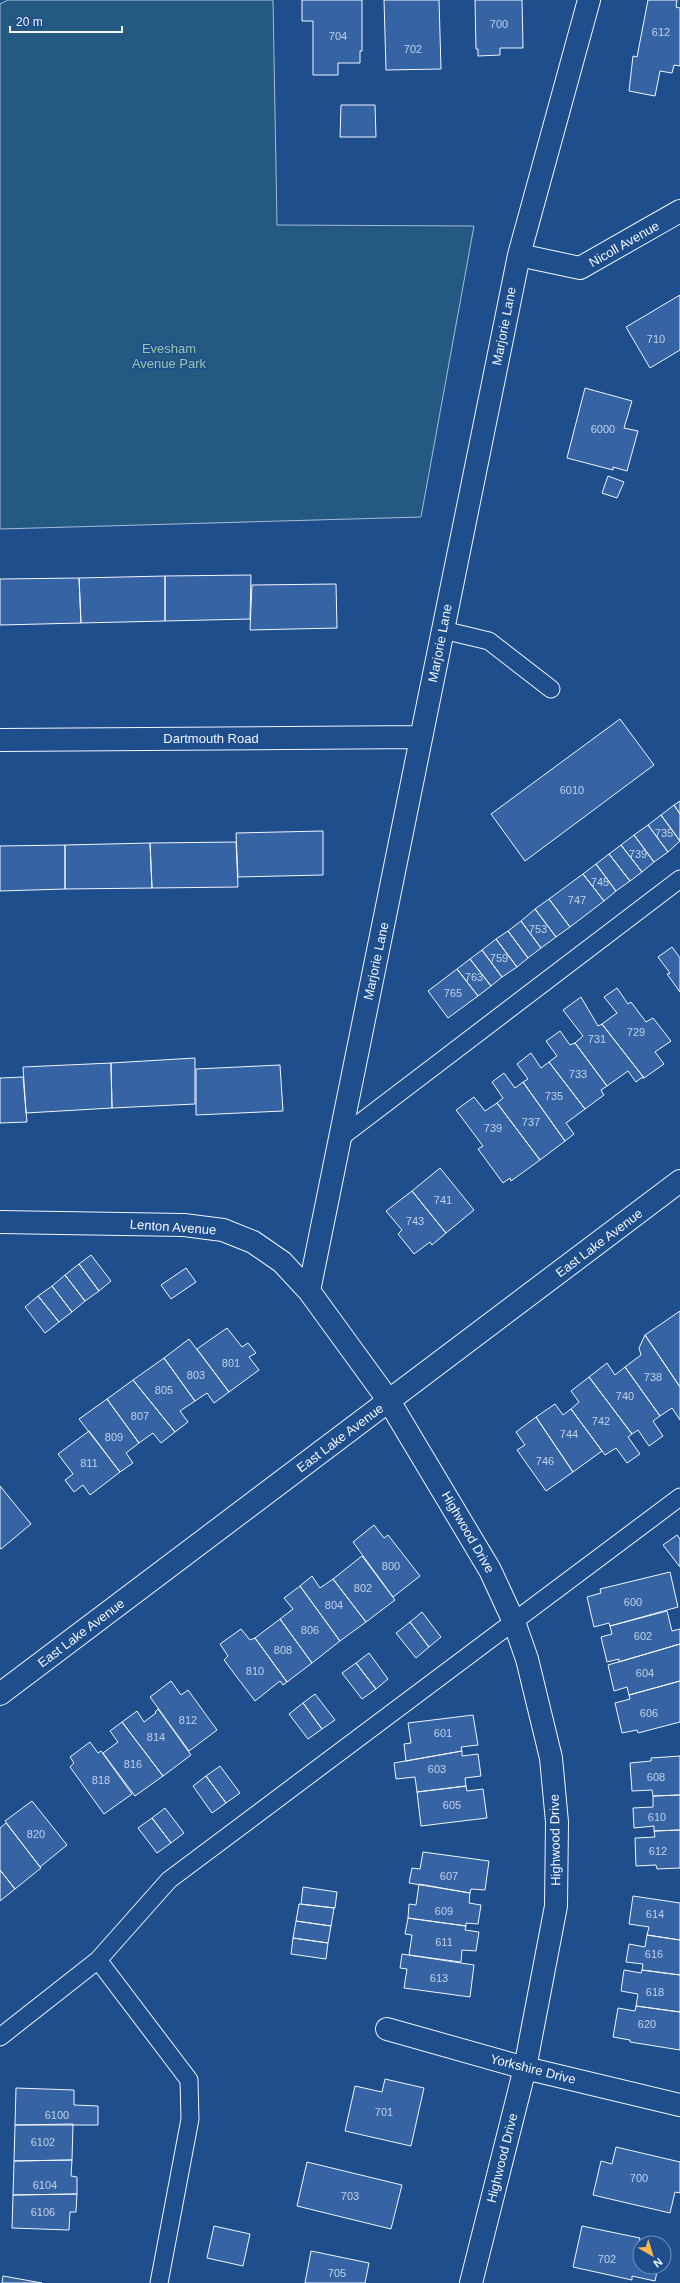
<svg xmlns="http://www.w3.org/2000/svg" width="680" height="2283" viewBox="0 0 680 2283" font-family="Arial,sans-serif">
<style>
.green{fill:#245a82;stroke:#a8bbd7}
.building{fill:#3563a3;stroke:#f2f6ff}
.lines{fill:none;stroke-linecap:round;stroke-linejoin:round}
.lane-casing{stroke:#f2f6ff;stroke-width:19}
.street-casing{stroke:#f2f6ff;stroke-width:24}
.secondary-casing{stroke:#f2f6ff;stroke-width:24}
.lane{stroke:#1f4e8c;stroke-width:17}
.street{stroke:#1f4e8c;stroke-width:22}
.secondary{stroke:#1f4e8c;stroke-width:22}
.labels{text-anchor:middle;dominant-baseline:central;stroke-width:3;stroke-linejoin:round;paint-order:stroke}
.number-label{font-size:11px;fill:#c3d1e8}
.street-label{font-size:13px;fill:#f2f6ff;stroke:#1f4e8c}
.park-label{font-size:13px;fill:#97c8a6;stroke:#1f4e8c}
</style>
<rect width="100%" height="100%" fill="#1f4e8c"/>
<path class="green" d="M 8,0 L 273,0 L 277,225 L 474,226 L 421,517 L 0,529 L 0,4 Z"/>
<path class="building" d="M 302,0 L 362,0 L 362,51 L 360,51 L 360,63 L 338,63 L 338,75 L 313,75 L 313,21 L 302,21 Z
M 384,0 L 439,0 L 441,69 L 386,70 Z
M 475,0 L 522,0 L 523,48 L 500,48 L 500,55 L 478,56 L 478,49 L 476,49 Z
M 648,0 L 677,0 L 676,7 L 680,8 L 680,66 L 674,65 L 672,73 L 660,71 L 655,96 L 629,91 L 633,56 L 637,57 Z
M 341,105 L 375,105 L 376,137 L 340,137 Z
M 680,295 L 680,350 L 650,368 L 626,327 Z
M 585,388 L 632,401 L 624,428 L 638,431 L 627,471 L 613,467 L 613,470 L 567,458 Z
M 608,476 L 624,482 L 617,498 L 602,493 Z
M 251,575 L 250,619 L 165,621 L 165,576 Z
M 165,576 L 165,621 L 81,623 L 79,578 Z
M 79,578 L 81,623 L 0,625 L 0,579 Z
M 336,584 L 337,628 L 250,630 L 252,585 Z
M 620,719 L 654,765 L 525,861 L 491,814 Z
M 680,801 L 680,814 L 674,805 Z
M 674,805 L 680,814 L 680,841 L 661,815 Z
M 661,815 L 680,841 L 668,852 L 648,825 Z
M 648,825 L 668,852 L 654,862 L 634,835 Z
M 323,831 L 323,875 L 238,877 L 236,833 Z
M 634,835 L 654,862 L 642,872 L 621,845 Z
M 236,842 L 238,887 L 152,888 L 150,843 Z
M 150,843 L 152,888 L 65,889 L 65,845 Z
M 65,845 L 65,889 L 0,891 L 0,846 Z
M 621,845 L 642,872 L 630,881 L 609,854 Z
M 609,854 L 630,881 L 616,891 L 596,864 Z
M 596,864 L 616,891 L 604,901 L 583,874 Z
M 583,874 L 604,901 L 570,927 L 549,899 Z
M 549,899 L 570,927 L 556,937 L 535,909 Z
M 535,909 L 556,937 L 541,948 L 521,921 Z
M 521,921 L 541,948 L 528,958 L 508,931 Z
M 508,931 L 528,958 L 517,967 L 496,939 Z
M 496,939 L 517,967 L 502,977 L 482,950 Z
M 672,947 L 680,958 L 680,992 L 667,974 L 670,973 L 658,957 Z
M 482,950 L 502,977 L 491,986 L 470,959 Z
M 470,959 L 491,986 L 478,996 L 457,969 Z
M 457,969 L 478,996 L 448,1018 L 428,991 Z
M 617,988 L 628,1004 L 631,1002 L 646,1022 L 653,1018 L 671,1041 L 655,1052 L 664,1064 L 644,1078 L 602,1024 L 617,1013 L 604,997 Z
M 581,997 L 598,1026 L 602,1024 L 644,1078 L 641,1078 L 636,1082 L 628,1071 L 607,1086 L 575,1043 L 583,1036 L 563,1010 Z
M 560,1031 L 570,1045 L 575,1043 L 607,1086 L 601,1090 L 604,1095 L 585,1109 L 549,1062 L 557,1056 L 546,1041 Z
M 531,1053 L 541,1068 L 549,1062 L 585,1109 L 566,1123 L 574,1134 L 565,1141 L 523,1082 L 528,1079 L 517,1064 Z
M 195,1058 L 195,1104 L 112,1108 L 111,1063 Z
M 111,1063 L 112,1108 L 26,1113 L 23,1067 Z
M 280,1065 L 283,1111 L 196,1115 L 196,1069 Z
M 504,1073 L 515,1088 L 523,1082 L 565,1141 L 540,1160 L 497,1103 L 503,1098 L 492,1082 Z
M 23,1077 L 27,1122 L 0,1123 L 0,1078 Z
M 474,1097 L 485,1111 L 497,1103 L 540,1160 L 511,1181 L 510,1178 L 503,1183 L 478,1149 L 483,1146 L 456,1110 Z
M 440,1168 L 474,1210 L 446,1233 L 412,1191 Z
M 412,1191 L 446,1233 L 432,1245 L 430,1242 L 414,1254 L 398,1234 L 402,1230 L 386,1211 Z
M 91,1255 L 111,1281 L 99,1291 L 79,1264 Z
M 79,1264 L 99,1291 L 85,1301 L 65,1275 Z
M 186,1268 L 196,1282 L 171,1299 L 161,1285 Z
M 65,1275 L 85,1301 L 72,1312 L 52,1286 Z
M 52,1286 L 72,1312 L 59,1322 L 38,1296 Z
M 38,1296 L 59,1322 L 45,1333 L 25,1307 Z
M 680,1311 L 680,1387 L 645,1335 Z
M 227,1328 L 242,1347 L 248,1343 L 256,1353 L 249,1357 L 259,1370 L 229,1392 L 197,1349 Z
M 645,1335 L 680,1387 L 680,1420 L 672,1408 L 660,1416 L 625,1367 L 641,1355 L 639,1348 Z
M 189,1339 L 229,1392 L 214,1403 L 207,1393 L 195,1401 L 164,1358 Z
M 164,1358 L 195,1401 L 180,1411 L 188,1422 L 175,1432 L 133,1380 Z
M 607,1363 L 615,1375 L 625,1367 L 660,1416 L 653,1421 L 663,1436 L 649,1446 L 638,1430 L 632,1434 L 589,1377 Z
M 589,1377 L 632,1434 L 628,1437 L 640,1454 L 627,1463 L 616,1448 L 605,1455 L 571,1409 L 579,1402 L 571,1391 Z
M 133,1380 L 175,1432 L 161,1443 L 153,1433 L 139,1443 L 107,1399 Z
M 107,1399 L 139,1443 L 126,1453 L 133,1463 L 120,1472 L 79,1419 Z
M 555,1404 L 563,1415 L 571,1409 L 602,1451 L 573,1472 L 536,1417 Z
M 536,1417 L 573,1472 L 546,1491 L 517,1450 L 525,1445 L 516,1432 Z
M 89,1431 L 120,1472 L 90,1495 L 83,1485 L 74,1492 L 65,1480 L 73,1474 L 58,1454 Z
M 0,1486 L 31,1524 L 1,1549 L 0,1548 Z
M 374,1525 L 384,1538 L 388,1535 L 420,1576 L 393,1597 L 353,1542 Z
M 677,1535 L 680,1539 L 680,1567 L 663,1545 Z
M 362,1556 L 395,1600 L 366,1622 L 333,1579 Z
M 670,1572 L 678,1607 L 610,1626 L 609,1623 L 594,1627 L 587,1597 L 601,1593 L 600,1589 Z
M 312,1576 L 320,1588 L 333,1579 L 366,1622 L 340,1641 L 300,1586 Z
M 300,1586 L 340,1641 L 312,1663 L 280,1619 L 293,1609 L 284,1598 Z
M 667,1611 L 672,1631 L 680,1629 L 680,1644 L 619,1662 L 619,1659 L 607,1662 L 601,1637 L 612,1634 L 610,1626 Z
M 422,1612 L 441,1637 L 429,1647 L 410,1622 Z
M 280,1619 L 312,1663 L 287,1682 L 255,1638 Z
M 410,1622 L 429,1647 L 416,1658 L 396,1633 Z
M 241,1629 L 250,1640 L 255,1638 L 287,1682 L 283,1685 L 280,1681 L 255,1701 L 224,1660 L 228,1656 L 220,1644 Z
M 680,1644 L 680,1681 L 629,1695 L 627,1687 L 614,1691 L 608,1665 Z
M 369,1653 L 388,1679 L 376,1689 L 356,1663 Z
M 356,1663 L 376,1689 L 362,1699 L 342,1673 Z
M 171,1681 L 181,1695 L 188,1690 L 217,1730 L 189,1751 L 150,1697 Z
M 680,1681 L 680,1722 L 638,1733 L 637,1730 L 622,1733 L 615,1703 L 630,1699 L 629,1695 Z
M 315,1694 L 335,1720 L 322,1729 L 303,1703 Z
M 303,1703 L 322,1729 L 308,1739 L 289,1714 Z
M 158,1709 L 191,1755 L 163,1776 L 122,1722 L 137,1711 L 144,1722 L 156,1713 L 155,1712 Z
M 473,1715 L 478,1745 L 461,1747 L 462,1751 L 406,1761 L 404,1744 L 411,1743 L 408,1723 Z
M 122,1722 L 163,1776 L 135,1796 L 103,1753 L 118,1742 L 110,1731 Z
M 90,1742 L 98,1753 L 101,1751 L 132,1794 L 104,1814 L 70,1767 L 74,1763 L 70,1757 Z
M 462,1751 L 462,1756 L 478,1754 L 481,1776 L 465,1778 L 466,1786 L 417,1792 L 415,1777 L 396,1779 L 394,1763 Z
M 680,1756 L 680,1795 L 653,1796 L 652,1790 L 632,1791 L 630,1763 L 651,1761 L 651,1758 Z
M 220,1766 L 240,1793 L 226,1803 L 206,1776 Z
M 206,1776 L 226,1803 L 212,1813 L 193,1786 Z
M 466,1786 L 467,1791 L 483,1789 L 487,1818 L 421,1826 L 417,1792 Z
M 680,1795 L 680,1830 L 654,1831 L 654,1826 L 634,1828 L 633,1808 L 653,1807 L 653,1796 Z
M 32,1801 L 67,1845 L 40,1867 L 5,1821 Z
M 165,1808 L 184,1833 L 171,1843 L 152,1818 Z
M 152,1818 L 171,1843 L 157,1853 L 138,1828 Z
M 6,1823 L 41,1868 L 15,1889 L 0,1870 L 0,1828 Z
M 680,1830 L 680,1868 L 657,1869 L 656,1865 L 636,1866 L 635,1838 L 655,1837 L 654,1831 Z
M 423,1852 L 489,1861 L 485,1890 L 471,1889 L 470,1893 L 409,1883 L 412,1868 L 420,1869 Z
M 0,1870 L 15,1889 L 0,1901 Z
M 419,1884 L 470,1893 L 469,1903 L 481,1905 L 478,1924 L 466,1923 L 466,1926 L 408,1918 L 409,1904 L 416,1905 Z
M 303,1887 L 337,1892 L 335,1908 L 301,1904 Z
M 633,1896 L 680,1903 L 680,1940 L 647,1935 L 649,1927 L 629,1924 Z
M 299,1904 L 334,1908 L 331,1926 L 296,1921 Z
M 408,1918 L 466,1926 L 465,1930 L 479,1932 L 476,1951 L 462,1950 L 461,1962 L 409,1955 L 412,1935 L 405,1934 Z
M 296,1921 L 331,1926 L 328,1943 L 293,1938 Z
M 647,1935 L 680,1940 L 680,1975 L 642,1970 L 643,1964 L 626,1962 L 629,1944 L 645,1947 Z
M 293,1938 L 328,1943 L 326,1959 L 291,1954 Z
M 402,1954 L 474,1965 L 470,1997 L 404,1988 L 407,1969 L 400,1968 Z
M 624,1970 L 641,1973 L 642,1970 L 680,1975 L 680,2012 L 636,2006 L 638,1994 L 621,1991 Z
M 636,2006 L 680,2012 L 680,2050 L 630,2042 L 630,2040 L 613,2037 L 618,2008 L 635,2011 Z
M 385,2079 L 424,2088 L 411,2146 L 345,2131 L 355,2086 L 382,2092 Z
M 16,2088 L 74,2090 L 74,2105 L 98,2106 L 98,2125 L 15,2125 Z
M 73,2124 L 72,2160 L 14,2161 L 15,2125 Z
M 616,2147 L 680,2162 L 680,2193 L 675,2192 L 670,2213 L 593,2195 L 601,2161 L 612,2164 Z
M 72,2160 L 71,2176 L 77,2177 L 77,2194 L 13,2195 L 14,2161 Z
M 307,2162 L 402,2185 L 391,2229 L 297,2206 Z
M 77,2194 L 76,2212 L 70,2212 L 69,2230 L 12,2228 L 13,2195 Z
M 214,2226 L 250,2234 L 243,2266 L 207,2258 Z
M 582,2226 L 640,2238 L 637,2250 L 640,2251 L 640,2267 L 658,2267 L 655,2281 L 632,2276 L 632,2280 L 573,2267 Z
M 311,2251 L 369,2263 L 365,2283 L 305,2283 Z
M 3,2276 L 42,2283 L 2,2283 Z"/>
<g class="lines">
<defs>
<path id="lane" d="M 443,630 L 489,641 L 551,689
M 340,1138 L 680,879
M 98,1960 L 189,2080 L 190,2119 L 159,2283
M 0,2037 L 98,1960 L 169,1880 L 680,1497"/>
<path id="street" d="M 519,255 L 580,268 L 680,211
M 0,740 L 421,737
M 0,1222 L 184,1225 L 223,1230 L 253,1242 L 282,1262 L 309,1291 L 389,1401 L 490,1570 L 514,1622 L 527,1659 L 551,1758 L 557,1822 L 556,1906 L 525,2068 L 471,2283
M 309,1291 L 519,255 L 589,0
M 387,2029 L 525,2068 L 680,2105"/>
<path id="secondary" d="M 0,1694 L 680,1181"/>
</defs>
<use href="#lane" class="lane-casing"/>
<use href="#street" class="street-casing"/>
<use href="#secondary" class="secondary-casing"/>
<use href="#lane" class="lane"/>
<use href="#street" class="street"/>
<use href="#secondary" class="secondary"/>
</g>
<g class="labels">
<g class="number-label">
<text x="499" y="24">700</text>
<text x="661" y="32">612</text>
<text x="338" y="36">704</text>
<text x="413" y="49">702</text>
<text x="656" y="339">710</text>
<text x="603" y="429">6000</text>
<text x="572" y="790">6010</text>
<text x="664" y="833">735</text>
<text x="638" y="854">739</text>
<text x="600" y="882">745</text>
<text x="577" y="900">747</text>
<text x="538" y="929">753</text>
<text x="499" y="958">759</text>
<text x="474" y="977">763</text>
<text x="453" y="993">765</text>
<text x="636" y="1032">729</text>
<text x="597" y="1039">731</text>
<text x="578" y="1074">733</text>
<text x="554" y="1096">735</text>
<text x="531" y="1122">737</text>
<text x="493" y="1128">739</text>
<text x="443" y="1200">741</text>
<text x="415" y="1221">743</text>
<text x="231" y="1363">801</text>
<text x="196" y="1375">803</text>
<text x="653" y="1377">738</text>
<text x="164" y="1390">805</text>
<text x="625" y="1396">740</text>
<text x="140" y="1416">807</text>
<text x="601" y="1421">742</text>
<text x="569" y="1434">744</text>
<text x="114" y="1437">809</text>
<text x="545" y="1461">746</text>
<text x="89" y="1463">811</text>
<text x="391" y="1566">800</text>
<text x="363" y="1588">802</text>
<text x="633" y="1602">600</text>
<text x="334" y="1605">804</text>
<text x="310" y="1630">806</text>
<text x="643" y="1636">602</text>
<text x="283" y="1650">808</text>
<text x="255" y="1671">810</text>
<text x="645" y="1673">604</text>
<text x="649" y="1713">606</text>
<text x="188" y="1720">812</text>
<text x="443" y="1733">601</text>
<text x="156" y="1737">814</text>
<text x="133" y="1764">816</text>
<text x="437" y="1769">603</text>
<text x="656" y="1777">608</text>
<text x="101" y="1780">818</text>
<text x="452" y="1805">605</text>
<text x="657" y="1817">610</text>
<text x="36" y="1834">820</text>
<text x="658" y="1851">612</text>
<text x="449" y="1876">607</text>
<text x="444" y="1911">609</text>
<text x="655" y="1914">614</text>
<text x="444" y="1942">611</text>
<text x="654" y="1954">616</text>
<text x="439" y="1978">613</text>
<text x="655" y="1992">618</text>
<text x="647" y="2024">620</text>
<text x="384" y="2112">701</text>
<text x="57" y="2115">6100</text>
<text x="43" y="2142">6102</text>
<text x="639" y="2178">700</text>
<text x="45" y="2185">6104</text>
<text x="350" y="2196">703</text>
<text x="43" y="2212">6106</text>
<text x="607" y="2259">702</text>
<text x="337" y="2273">705</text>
</g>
<g class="street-label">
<text transform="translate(624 244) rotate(-30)">Nicoll Avenue</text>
<text transform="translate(504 326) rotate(-79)">Marjorie Lane</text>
<text transform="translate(440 643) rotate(-79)">Marjorie Lane</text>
<text x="211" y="738">Dartmouth Road</text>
<text transform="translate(376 961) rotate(-78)">Marjorie Lane</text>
<text transform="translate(173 1227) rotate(4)">Lenton Avenue</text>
<text transform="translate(599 1243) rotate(-37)">East Lake Avenue</text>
<text transform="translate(340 1438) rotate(-37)">East Lake Avenue</text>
<text transform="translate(468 1532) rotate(60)">Highwood Drive</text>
<text transform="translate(81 1633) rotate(-37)">East Lake Avenue</text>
<text transform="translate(555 1840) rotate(-91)">Highwood Drive</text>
<text transform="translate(533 2069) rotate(14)">Yorkshire Drive</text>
<text transform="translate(502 2158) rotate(-76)">Highwood Drive</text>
</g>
<g class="park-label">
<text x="169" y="348">Evesham<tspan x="169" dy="15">Avenue Park</tspan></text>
</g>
</g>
<g transform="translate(652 2255) rotate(142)"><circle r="19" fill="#1f4e8c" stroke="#7391ba"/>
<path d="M0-3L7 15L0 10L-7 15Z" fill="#ffb74d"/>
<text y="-6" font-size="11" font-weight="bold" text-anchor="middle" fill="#f2f6ff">N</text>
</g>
<path d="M10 26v6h112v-6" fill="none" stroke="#f2f6ff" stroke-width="2"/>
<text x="16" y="26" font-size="12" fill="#f2f6ff" stroke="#1f4e8c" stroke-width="3" paint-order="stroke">20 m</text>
</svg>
